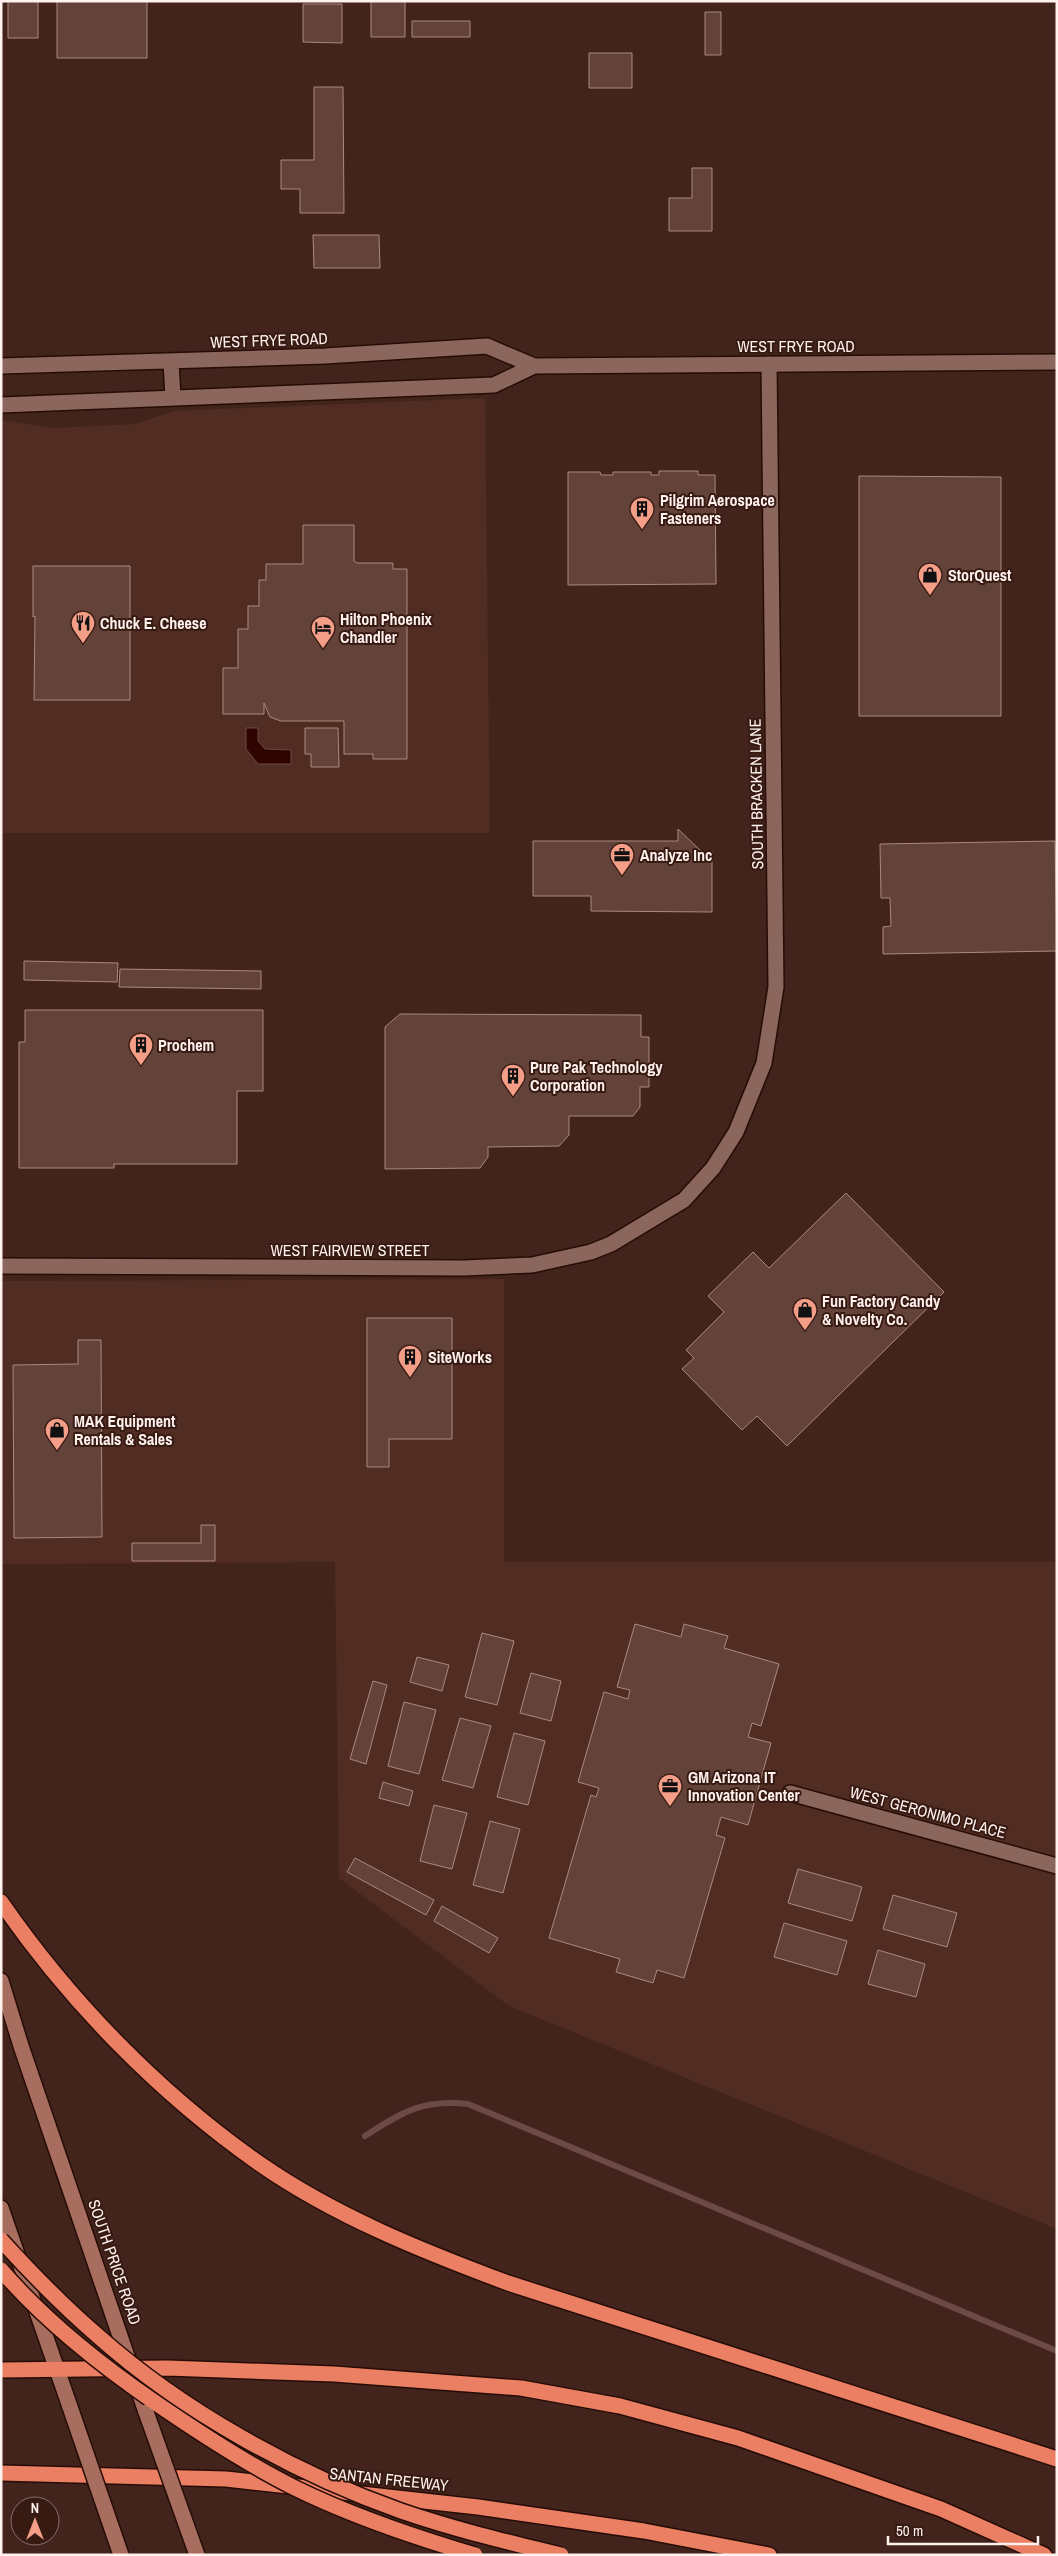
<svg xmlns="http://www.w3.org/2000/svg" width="1058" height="2556" viewBox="0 0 1058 2556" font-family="'Archivo Narrow',sans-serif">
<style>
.built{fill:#512c22}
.water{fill:#2f0300;stroke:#6d4a47}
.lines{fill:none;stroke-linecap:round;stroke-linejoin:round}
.stream{stroke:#6d4a47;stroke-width:6}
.building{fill:#634239;stroke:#ae887e}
.minor-casing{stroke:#270c05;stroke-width:18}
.tertiary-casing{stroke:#270c05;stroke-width:18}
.secondary-casing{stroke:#270c05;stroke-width:18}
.motorway-casing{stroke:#270c05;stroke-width:18}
.minor{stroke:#8a665d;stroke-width:15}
.tertiary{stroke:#8a665d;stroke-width:15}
.secondary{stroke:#a76e5f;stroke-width:15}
.motorway{stroke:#ea7f63;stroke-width:15}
.secondary-bridge-casing{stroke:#270c05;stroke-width:18;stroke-linecap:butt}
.motorway-bridge-casing{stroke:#270c05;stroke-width:18;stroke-linecap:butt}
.secondary-bridge{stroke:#a76e5f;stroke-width:15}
.motorway-bridge{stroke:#ea7f63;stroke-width:15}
.labels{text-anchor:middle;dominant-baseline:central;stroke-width:4;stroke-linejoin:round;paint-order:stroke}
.street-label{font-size:16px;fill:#fef1ee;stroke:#371a12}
.poi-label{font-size:16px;font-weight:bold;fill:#fef1ee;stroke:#371a12;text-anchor:start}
</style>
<rect width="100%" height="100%" fill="#42241c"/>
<path class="built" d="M 485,398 L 490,833 L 1,833 L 1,420 L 53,428 L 135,424 L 174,411 Z
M 504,1279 L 504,1562 L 1057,1562 L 1057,2229 L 509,2006 L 339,1878 L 335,1562 L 1,1564 L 1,1281 Z"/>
<path class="water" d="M 246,728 L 258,728 L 258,741 L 265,749 L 291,750 L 291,764 L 258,764 L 246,749 Z"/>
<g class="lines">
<path class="stream" d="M 365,2136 C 402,2112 423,2099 468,2104 L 1057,2351"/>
</g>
<path class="building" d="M 8,1 L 38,1 L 38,38 L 8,38 Z
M 57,1 L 147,1 L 147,58 L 57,58 Z
M 371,1 L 405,1 L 405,37 L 371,37 Z
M 303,4 L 342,4 L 342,43 L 303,42 Z
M 705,12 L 721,12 L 721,55 L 705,55 Z
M 412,21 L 470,21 L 470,37 L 412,37 Z
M 589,53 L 632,53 L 632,88 L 589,88 Z
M 314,87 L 343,87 L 344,213 L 300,213 L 300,189 L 281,189 L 281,160 L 314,160 Z
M 692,168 L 712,168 L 712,231 L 669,231 L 669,198 L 692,198 Z
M 313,235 L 379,235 L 380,268 L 314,268 Z
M 659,471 L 698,471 L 698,475 L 715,475 L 716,584 L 568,585 L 568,472 L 600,472 L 601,475 L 613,475 L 613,472 L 651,472 L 651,475 L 659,475 Z
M 859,476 L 1001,477 L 1001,716 L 859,716 Z
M 303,525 L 354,525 L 354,561 L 357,563 L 393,563 L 393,569 L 407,569 L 407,759 L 373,759 L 373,754 L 344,754 L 344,721 L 281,721 L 270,717 L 264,703 L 264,714 L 223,714 L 223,668 L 238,668 L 238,629 L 248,629 L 248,606 L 259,606 L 259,580 L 266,580 L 266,564 L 303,564 Z
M 33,566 L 130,566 L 130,700 L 34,700 L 35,616 L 33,617 Z
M 305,728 L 338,728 L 339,767 L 311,767 L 311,754 L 305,754 Z
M 678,829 L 706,856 L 712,851 L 712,912 L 591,911 L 591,896 L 533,896 L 533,841 L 678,841 Z
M 1055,841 L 1057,951 L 883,954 L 883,927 L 891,926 L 890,898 L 881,898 L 880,844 Z
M 24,961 L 118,963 L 117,982 L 24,980 Z
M 120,969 L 261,971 L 261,989 L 119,987 Z
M 25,1010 L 263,1010 L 263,1091 L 237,1091 L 237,1164 L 114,1164 L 114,1168 L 19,1168 L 19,1042 L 25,1042 Z
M 400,1014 L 641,1015 L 641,1037 L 649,1037 L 649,1087 L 640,1087 L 640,1107 L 633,1116 L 569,1116 L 569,1135 L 559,1146 L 488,1147 L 488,1157 L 480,1168 L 385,1169 L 385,1027 Z
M 846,1193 L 944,1292 L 787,1446 L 757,1416 L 742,1430 L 682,1369 L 694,1358 L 686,1350 L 724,1312 L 708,1296 L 753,1252 L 769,1268 Z
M 367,1318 L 452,1318 L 452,1439 L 389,1439 L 389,1467 L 367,1467 Z
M 78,1340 L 101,1340 L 102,1537 L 14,1538 L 13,1365 L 78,1364 Z
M 201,1525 L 215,1525 L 215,1561 L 132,1561 L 132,1543 L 201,1543 Z
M 635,1624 L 681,1637 L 684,1624 L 728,1636 L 724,1648 L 779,1664 L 761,1726 L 752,1723 L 748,1737 L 771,1743 L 748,1825 L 721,1817 L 716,1835 L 725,1838 L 684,1978 L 657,1970 L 653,1983 L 616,1972 L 620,1959 L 549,1938 L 591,1795 L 596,1797 L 599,1788 L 578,1782 L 604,1692 L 628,1699 L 630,1690 L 617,1687 Z
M 482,1633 L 514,1641 L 497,1705 L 465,1697 Z
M 417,1657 L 449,1665 L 442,1691 L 410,1682 Z
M 531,1673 L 561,1681 L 551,1721 L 520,1713 Z
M 373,1681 L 387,1685 L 366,1764 L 350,1759 Z
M 404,1702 L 436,1710 L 419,1774 L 388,1766 Z
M 460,1718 L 491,1726 L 473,1788 L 442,1780 Z
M 514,1733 L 545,1741 L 528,1805 L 497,1797 Z
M 383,1782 L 413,1791 L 409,1806 L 379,1798 Z
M 434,1805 L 467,1813 L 452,1869 L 420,1861 Z
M 490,1821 L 520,1829 L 503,1893 L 473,1885 Z
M 355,1858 L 434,1900 L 426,1915 L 347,1872 Z
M 798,1869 L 862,1887 L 852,1921 L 788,1903 Z
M 893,1895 L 957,1913 L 947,1947 L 883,1929 Z
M 442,1906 L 498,1938 L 489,1953 L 434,1921 Z
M 784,1923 L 847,1941 L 837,1975 L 774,1957 Z
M 878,1950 L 925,1964 L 916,1997 L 868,1984 Z"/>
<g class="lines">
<defs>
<path id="minor" d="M 1,1266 L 464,1268 L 532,1265 L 591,1252 L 611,1244 L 684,1200 L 713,1168 L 736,1132 L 764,1063 L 776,987 L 769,364
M 790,1793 L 1057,1866"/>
<path id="tertiary" d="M 171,361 L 173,398
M 1,366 L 325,356 L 487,346 L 534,366
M 1,405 L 494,385 L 534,366 L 1057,362"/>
<path id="secondary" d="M 1,1981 L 21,2046 L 146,2412
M 1,2208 L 70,2407"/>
<path id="motorway" d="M 1,1902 C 70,2002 160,2094 260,2164 C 335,2216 422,2251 508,2283 L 1057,2459
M 1,2370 L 167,2368 L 334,2374 L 521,2388 L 620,2406 L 738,2438 L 941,2509 L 1044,2555
M 1,2473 L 226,2479 L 478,2507 L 644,2531 L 769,2555"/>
</defs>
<use href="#minor" class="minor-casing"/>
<use href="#tertiary" class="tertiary-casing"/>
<use href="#secondary" class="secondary-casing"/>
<use href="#motorway" class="motorway-casing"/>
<use href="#minor" class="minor"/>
<use href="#tertiary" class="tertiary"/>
<use href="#secondary" class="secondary"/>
<use href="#motorway" class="motorway"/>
<defs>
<path id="secondary-bridge" d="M 70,2407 L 121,2555
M 146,2412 L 197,2555"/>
<path id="motorway-bridge" d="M 1,2240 C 32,2274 63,2306 98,2336 C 181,2410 296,2474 401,2511 C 453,2529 507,2542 561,2555
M 1,2270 C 45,2321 98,2363 153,2401 C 198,2432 245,2463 295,2488 C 352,2516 414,2537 475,2555"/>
</defs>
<use href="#secondary-bridge" class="secondary-bridge-casing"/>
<use href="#motorway-bridge" class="motorway-bridge-casing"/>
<use href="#secondary-bridge" class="secondary-bridge"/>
<use href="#motorway-bridge" class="motorway-bridge"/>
</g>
<defs>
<symbol id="building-pin" viewBox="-11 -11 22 30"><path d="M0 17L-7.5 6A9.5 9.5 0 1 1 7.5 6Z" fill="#f49e87" stroke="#371a12"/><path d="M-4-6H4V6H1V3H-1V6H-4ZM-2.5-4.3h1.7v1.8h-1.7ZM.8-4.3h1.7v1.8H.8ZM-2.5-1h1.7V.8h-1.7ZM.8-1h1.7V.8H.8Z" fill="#111"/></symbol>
<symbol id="shop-pin" viewBox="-11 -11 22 30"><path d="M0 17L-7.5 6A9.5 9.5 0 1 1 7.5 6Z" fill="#f49e87" stroke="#371a12"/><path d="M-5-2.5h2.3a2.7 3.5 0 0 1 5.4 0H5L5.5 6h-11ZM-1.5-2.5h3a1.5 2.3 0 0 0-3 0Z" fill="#111"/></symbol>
<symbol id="restaurant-pin" viewBox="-11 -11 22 30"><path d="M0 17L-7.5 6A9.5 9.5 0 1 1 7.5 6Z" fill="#f49e87" stroke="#371a12"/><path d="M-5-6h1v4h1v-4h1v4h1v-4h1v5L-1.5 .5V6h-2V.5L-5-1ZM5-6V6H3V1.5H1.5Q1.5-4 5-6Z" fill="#111"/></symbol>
<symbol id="hotel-pin" viewBox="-11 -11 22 30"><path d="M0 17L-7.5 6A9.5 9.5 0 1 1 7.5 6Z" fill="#f49e87" stroke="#371a12"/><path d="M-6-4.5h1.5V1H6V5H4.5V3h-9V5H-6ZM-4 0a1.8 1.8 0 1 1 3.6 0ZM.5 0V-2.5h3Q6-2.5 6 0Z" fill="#111"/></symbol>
<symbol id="office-pin" viewBox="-11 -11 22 30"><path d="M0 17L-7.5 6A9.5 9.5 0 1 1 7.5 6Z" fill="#f49e87" stroke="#371a12"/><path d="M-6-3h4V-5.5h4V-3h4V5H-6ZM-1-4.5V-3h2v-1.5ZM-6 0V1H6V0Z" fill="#111"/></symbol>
</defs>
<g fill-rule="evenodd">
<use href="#building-pin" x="628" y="495" width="28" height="38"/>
<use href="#shop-pin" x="916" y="561" width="28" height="38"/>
<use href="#restaurant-pin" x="69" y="609" width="28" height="38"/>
<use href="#hotel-pin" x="309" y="614" width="28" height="38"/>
<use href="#office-pin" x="608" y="841" width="28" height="38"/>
<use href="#building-pin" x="127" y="1031" width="28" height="38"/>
<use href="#building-pin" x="499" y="1062" width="28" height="38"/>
<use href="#shop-pin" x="791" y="1296" width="28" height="38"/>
<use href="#building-pin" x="396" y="1343" width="28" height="38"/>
<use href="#shop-pin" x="43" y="1416" width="28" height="38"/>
<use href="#office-pin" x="656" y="1772" width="28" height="38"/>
</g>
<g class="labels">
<g class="street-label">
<text transform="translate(269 340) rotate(-2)">WEST FRYE ROAD</text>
<text x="796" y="346">WEST FRYE ROAD</text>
<text transform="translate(756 794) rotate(-91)">SOUTH BRACKEN LANE</text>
<text x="350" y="1250">WEST FAIRVIEW STREET</text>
<text transform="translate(928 1812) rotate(15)">WEST GERONIMO PLACE</text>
<text transform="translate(115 2262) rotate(71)">SOUTH PRICE ROAD</text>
<text transform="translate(389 2479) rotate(6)">SANTAN FREEWAY</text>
</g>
<g class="poi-label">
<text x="660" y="500">Pilgrim Aerospace<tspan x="660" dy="18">Fasteners</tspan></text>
<text x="948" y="575">StorQuest</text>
<text x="340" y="619">Hilton Phoenix<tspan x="340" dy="18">Chandler</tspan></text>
<text x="100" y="623">Chuck E. Cheese</text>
<text x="640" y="855">Analyze Inc</text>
<text x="158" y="1045">Prochem</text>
<text x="530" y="1067">Pure Pak Technology<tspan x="530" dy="18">Corporation</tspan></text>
<text x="822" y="1301">Fun Factory Candy<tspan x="822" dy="18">&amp; Novelty Co.</tspan></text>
<text x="428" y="1357">SiteWorks</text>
<text x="74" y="1421">MAK Equipment<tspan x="74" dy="18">Rentals &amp; Sales</tspan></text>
<text x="688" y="1777">GM Arizona IT<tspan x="688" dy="18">Innovation Center</tspan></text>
</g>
</g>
<rect width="1058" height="2556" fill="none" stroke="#fef1ee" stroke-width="5"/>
<g transform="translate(35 2521)"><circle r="24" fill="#371a12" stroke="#87706a"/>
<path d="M0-4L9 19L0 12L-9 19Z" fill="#f49e87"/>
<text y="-8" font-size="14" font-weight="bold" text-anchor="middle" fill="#fef1ee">N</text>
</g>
<path d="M888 2536v8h150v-8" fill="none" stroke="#fef1ee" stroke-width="2.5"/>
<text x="896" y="2536" font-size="15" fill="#fef1ee" stroke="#371a12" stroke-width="4" paint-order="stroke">50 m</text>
</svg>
